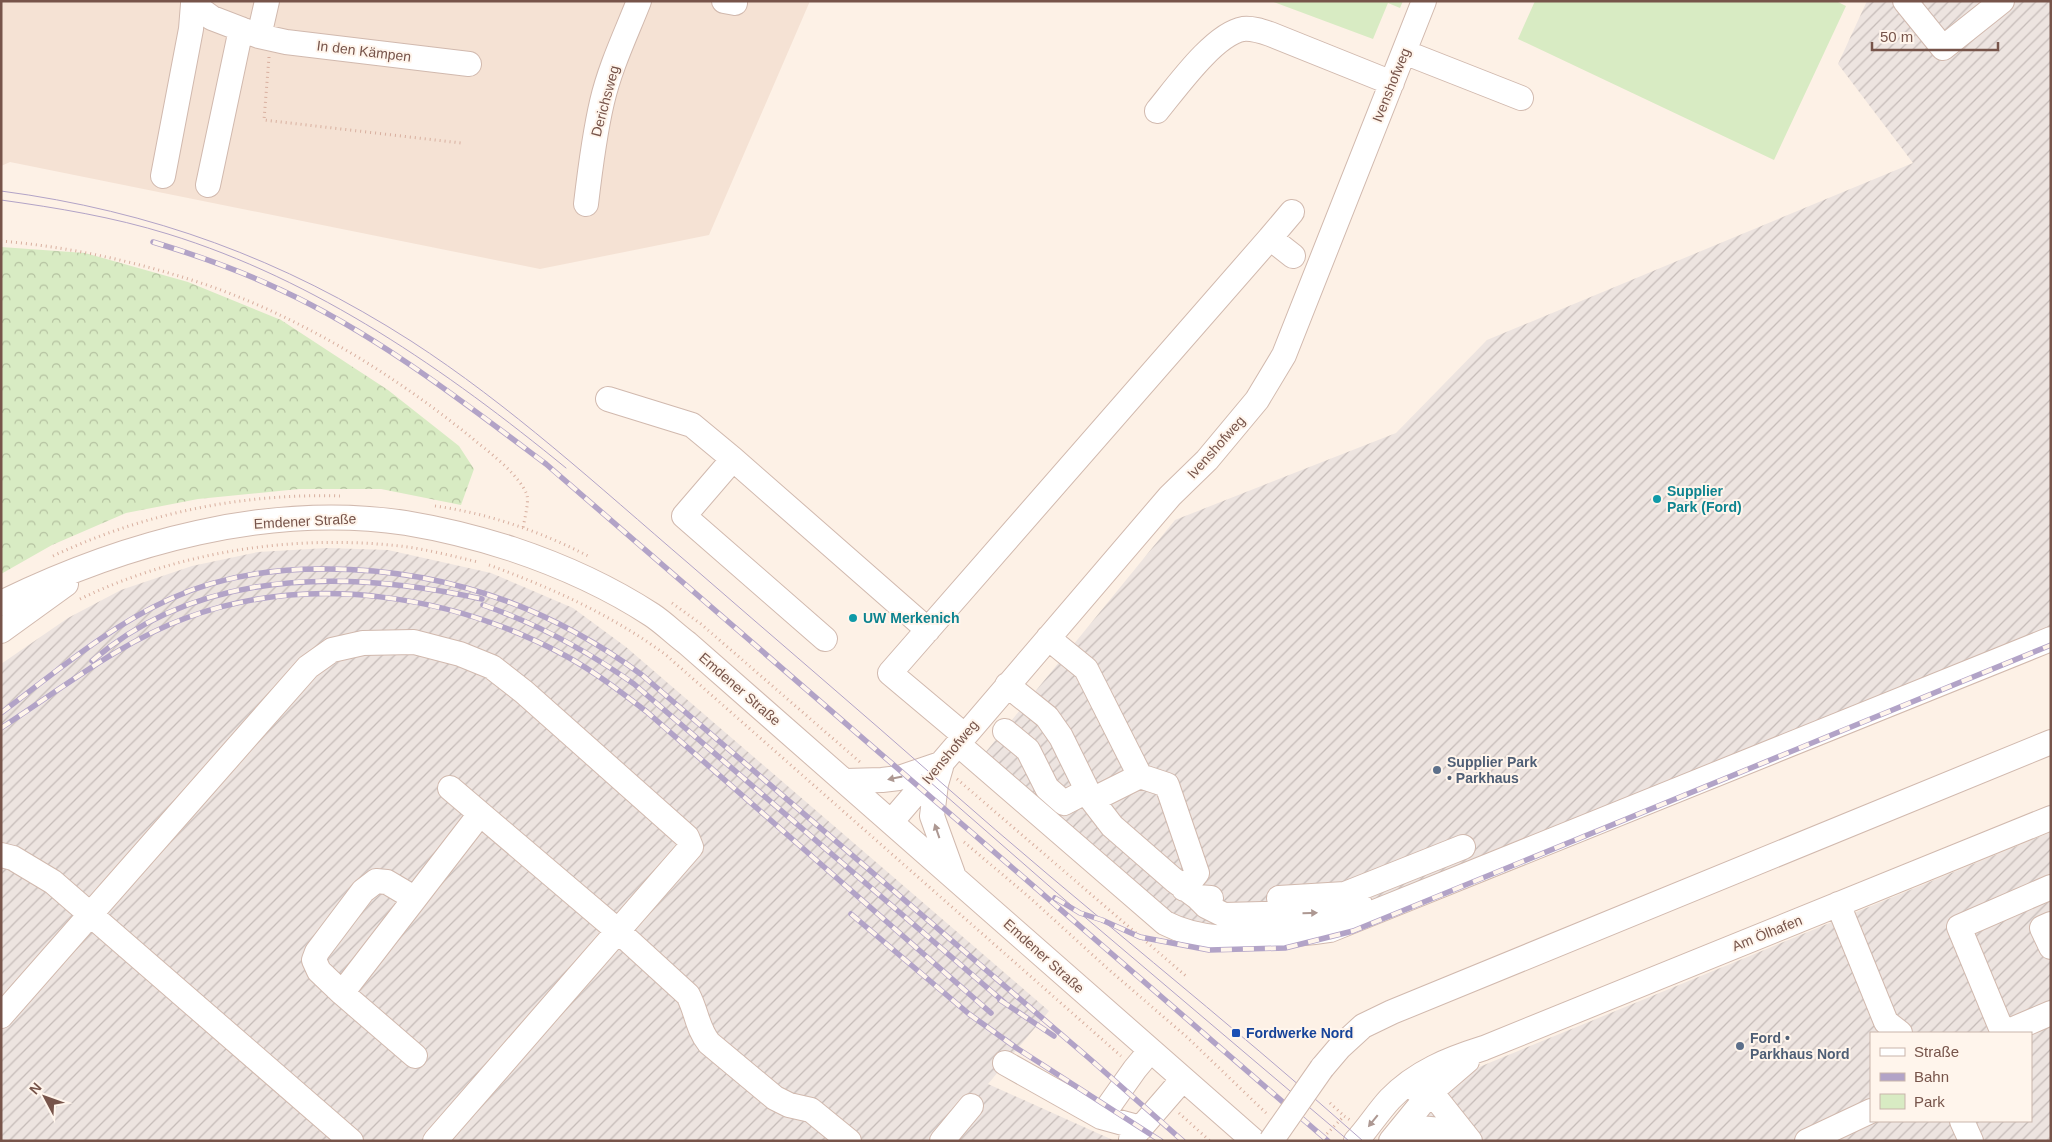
<svg xmlns="http://www.w3.org/2000/svg" width="2052" height="1142" viewBox="0 0 2052 1142" font-family="Helvetica,sans-serif">
<style>
.residential{fill:#f5e2d4}
.industrial{fill:url(#industrial-furrows);fill-rule:evenodd}
.green{fill:#d8ebc3}
.forest{fill:url(#forest-crowns)}
.lines{fill:none;stroke-linecap:round;stroke-linejoin:round}
.minor-casing{stroke:#d1b9ae;stroke-width:26}
.path{stroke:#d8af9f;stroke-width:3;stroke-dasharray:1 4;stroke-linecap:butt}
.minor{stroke:#fff;stroke-width:24}
.tram{stroke:#b2a3c7;stroke-width:1}
.rail-casing{stroke:#b2a3c7;stroke-width:5.5}
.rail{stroke:#fff5ec;stroke-width:4;stroke-dasharray:11;stroke-linecap:butt}
.minor-bridge-casing{stroke:#d1b9ae;stroke-width:26;stroke-linecap:butt}
.minor-bridge{stroke:#fff;stroke-width:24}
.oneway{fill:#ad9892}
.culture-dot{fill:#0f9aa8;stroke:#fff5ec;stroke-width:2}
.service-dot{fill:#5c6f8a;stroke:#fff5ec;stroke-width:2}
.transit-dot{fill:#1a4fb4;stroke:#fff5ec;stroke-width:2}
.labels{text-anchor:middle;dominant-baseline:central;stroke-width:4;stroke-linejoin:round;paint-order:stroke}
.street-label{font-size:14px;fill:#77544a;stroke:#fff5ec}
.culture-label{font-size:14px;font-weight:bold;fill:#0d838f;stroke:#fff5ec;text-anchor:start}
.service-label{font-size:14px;font-weight:bold;fill:#4e5e75;stroke:#fff5ec;text-anchor:start}
.transit-label{font-size:14px;font-weight:bold;fill:#164399;stroke:#fff5ec;text-anchor:start}
</style>
<defs>
<pattern id="industrial-furrows" width="10" height="10" patternUnits="userSpaceOnUse" patternTransform="scale(1.25)"><rect width="10" height="10" fill="#ede4e0"/><path d="M-1 1l2-2M0 10L10 0M9 11l2-2" fill="none" stroke="#c5bbb8"/></pattern>
<pattern id="forest-crowns" width="20" height="18" patternUnits="userSpaceOnUse" patternTransform="scale(1.25)"><rect width="20" height="18" fill="#d8ebc3"/><path d="M2 6a3 3 0 1 1 6 0M12 15a3 3 0 1 1 6 0" fill="none" stroke="#b4c1a0"/></pattern>
</defs>
<rect width="100%" height="100%" fill="#fdf1e6"/>
<path class="residential" d="M 1,1 L 810,1 L 709,235 L 540,269 L 10,162 L 1,166 Z"/>
<path class="industrial" d="M 1867,1 L 2051,1 L 2051,647 L 1321,936 L 1161,930 L 972,769 L 1175,520 L 1396,433 L 1487,340 L 1913,163 L 1838,64 Z
M 327,548 L 388,550 L 491,573 L 573,608 L 626,647 L 1049,1011 L 988,1084 L 1115,1141 L 1,1141 L 1,664 L 68,618 L 121,590 L 192,566 L 258,552 Z
M 2051,832 L 2051,1141 L 1439,1141 L 1416,1093 ZM 1871,1033 L 2031,1033 L 2031,1121 L 1871,1121 Z"/>
<path class="green" d="M 1271,1 L 1403,1 L 1400,8 L 1388,3 L 1373,39 Z
M 1535,1 L 1836,1 L 1846,6 L 1774,160 L 1518,39 Z"/>
<path class="forest" d="M 1,247 L 85,253 L 188,282 L 281,320 L 388,390 L 459,446 L 474,469 L 461,505 L 381,489 L 299,489 L 198,499 L 126,513 L 52,545 L 1,574 Z"/>
<g class="lines">
<defs>
<path id="minor" d="M 193,1 L 193,4 L 212,18 L 259,36 L 286,42 L 469,64
M 724,1 L 735,3
M 1905,1 L 1943,48 L 2002,1
M 259,36 L 267,1
M 1404,52 L 1521,98
M 1157,111 C 1176,88 1214,34 1243,29 C 1252,28 1261,31 1270,34 L 1392,83
M 163,176 L 191,29 L 193,4
M 208,185 L 241,29
M 586,204 C 590,170 594,136 602,102 C 610,67 626,34 639,1
M 1292,212 L 1270,238 L 1293,256
M 608,399 L 692,425 L 733,459
M 1,603 C 123,543 270,502 406,523 C 442,529 478,538 512,549 C 560,565 609,587 652,615 C 664,623 675,634 687,643 L 1254,1141
M 1,631 L 66,584
M 825,639 L 684,516 L 733,459 L 928,630
M 1007,685 L 1047,717 L 1061,737 L 1092,800 L 1140,776 L 1086,669 L 1048,638
M 1005,731 L 1028,750 L 1047,788 L 1064,803 L 1087,791
M 965,736 L 890,673 L 1270,238
M 958,744 L 1165,923 C 1200,941 1237,939 1275,936 C 1294,934 1312,933 1330,930 L 2051,639
M 941,767 L 936,784 L 932,816 L 953,874
M 1140,776 L 1167,785 L 1197,873 L 1184,889
M 845,781 L 882,780 L 899,778 L 940,764
M 450,788 L 618,931 L 688,995 C 697,1012 697,1028 709,1043 L 775,1098 L 789,1105 L 811,1110 L 849,1141
M 1092,800 L 1112,826 L 1174,880 L 1197,897 L 1211,898
M 892,821 L 1170,496 L 1207,460 L 1257,400 L 1284,355 L 1424,1
M 1,855 L 13,858 L 53,882 L 351,1141
M 1197,897 L 1206,906 L 1224,915 L 1342,912 L 1360,904
M 414,898 L 387,882 L 376,881 L 363,891 L 317,952 L 314,960 L 319,971 L 342,993 L 415,1056
M 1279,898 L 1345,894 L 1463,847
M 1838,904 L 1886,1022 L 1900,1033
M 2051,924 L 2042,928 L 2051,947
M 342,993 L 480,814
M 1,1016 L 308,667 L 332,650 L 363,643 L 414,642 L 460,654 L 492,667 L 524,692 L 687,837 L 691,847 L 435,1141
M 2003,1033 L 1959,927 L 2051,887
M 2004,1033 L 2051,1013
M 1005,1063 L 1101,1117 L 1141,1128
M 1322,1068 L 1339,1048 L 1363,1026 L 1392,1012 L 2051,742
M 1415,1089 L 1426,1090 L 1431,1092 L 1470,1141
M 1101,1117 L 1135,1069 L 1150,1051
M 1962,1121 L 1971,1141
M 1131,1139 L 1183,1079
M 942,1141 L 971,1106
M 1356,1141 C 1368,1128 1378,1112 1390,1099 C 1416,1072 1449,1059 1484,1048 L 2051,818
M 1391,1141 L 1431,1092 L 1467,1061
M 1394,1141 C 1416,1123 1439,1126 1462,1141
M 1807,1141 L 1871,1111"/>
</defs>
<use href="#minor" class="minor-casing"/>
<path class="path" d="M 269,57 L 264,120 L 461,143
M 1,241 C 71,247 138,262 204,284 C 303,318 397,376 478,443 C 493,455 520,476 527,495 C 529,504 524,520 523,529
M 435,506 C 487,513 542,532 588,556
M 53,556 C 142,514 241,493 340,496
M 489,565 C 552,588 612,615 666,655 L 1121,1056
M 80,599 C 178,552 292,534 400,546 C 426,549 452,556 478,562
M 672,603 L 701,624 L 860,762
M 957,779 L 1186,976
M 964,842 L 1028,896 L 1107,968 L 1188,1038 L 1266,1113
M 1330,1103 L 1344,1116
M 1179,1113 L 1210,1141
M 1320,1141 L 1344,1116 L 1350,1120"/>
<use href="#minor" class="minor"/>
<path class="tram" d="M 1,191 C 152,211 283,259 411,341 C 510,405 598,486 688,563 C 773,637 859,710 944,785 C 1081,906 1226,1019 1363,1141
M 1,200 C 58,208 113,217 168,234 C 317,280 446,370 566,468
M 922,775 L 1080,913 L 1349,1141"/>
<defs>
<path id="rail" d="M 153,242 C 196,255 239,270 281,290 C 376,334 462,401 546,464 L 1328,1141
M 483,605 C 538,624 586,650 634,684 L 1005,1003
M 92,661 C 201,567 349,570 482,599
M 1,713 C 56,672 108,627 170,599 C 218,577 270,569 321,569 C 439,568 547,605 642,675 L 1090,1059 L 1183,1141
M 1,728 C 60,690 120,642 186,618 C 310,572 453,595 566,656 C 595,672 621,692 647,712 L 991,1013
M 1055,898 L 1080,913 L 1102,920 L 1140,937 L 1209,950 L 1285,948 L 1353,931 L 2051,645
M 851,914 L 969,1014 L 1018,1049 L 1161,1141
M 1000,1000 L 1054,1036"/>
</defs>
<use href="#rail" class="rail-casing"/>
<use href="#rail" class="rail"/>
<defs>
<path id="minor-bridge" d="M 1271,1141 L 1322,1068"/>
</defs>
<use href="#minor-bridge" class="minor-bridge-casing"/>
<use href="#minor-bridge" class="minor-bridge"/>
</g>
<defs><path id="oneway-solid" d="M-6-.8H1V-3.2L6.5 0L1 3.2V.8H-6Z" transform="scale(1.25)"/></defs>
<g class="oneway">
<use href="#oneway-solid" transform="translate(895 778) rotate(168)"/>
<use href="#oneway-solid" transform="translate(937 831) rotate(-109)"/>
<use href="#oneway-solid" transform="translate(1310 913) rotate(-2)"/>
<use href="#oneway-solid" transform="translate(1373 1121) rotate(129)"/>
</g>
<g class="culture-dot">
<circle cx="1657" cy="499" r="5"/>
<circle cx="853" cy="618" r="5"/>
</g>
<g class="service-dot">
<circle cx="1437" cy="770" r="5"/>
<circle cx="1740" cy="1046" r="5"/>
</g>
<rect class="transit-dot" x="1231" y="1028" width="10" height="10" rx="2.5"/>
<g class="labels">
<g class="street-label">
<text transform="translate(364 51) rotate(7)">In den Kämpen</text>
<text transform="translate(1391 85) rotate(-68)">Ivenshofweg</text>
<text transform="translate(605 101) rotate(-75)">Derichsweg</text>
<text transform="translate(1216 447) rotate(-48)">Ivenshofweg</text>
<text transform="translate(305 521) rotate(-3)">Emdener Straße</text>
<text transform="translate(740 689) rotate(41)">Emdener Straße</text>
<text transform="translate(950 752) rotate(-50)">Ivenshofweg</text>
<text transform="translate(1767 933) rotate(-22)">Am Ölhafen</text>
<text transform="translate(1044 956) rotate(42)">Emdener Straße</text>
</g>
<g class="culture-label">
<text x="1667" y="491">Supplier<tspan x="1667" dy="16">Park (Ford)</tspan></text>
<text x="863" y="618">UW Merkenich</text>
</g>
<g class="service-label">
<text x="1447" y="762">Supplier Park<tspan x="1447" dy="16">• Parkhaus</tspan></text>
<text x="1750" y="1038">Ford •<tspan x="1750" dy="16">Parkhaus Nord</tspan></text>
</g>
<g class="transit-label">
<text x="1246" y="1033">Fordwerke Nord</text>
</g>
</g>
<rect width="2052" height="1142" fill="none" stroke="#77544a" stroke-width="5"/>
<rect x="1870" y="1032" width="162" height="90" fill="#fff5ec" stroke="#c9b5ab"/>
<rect x="1880" y="1048" width="25" height="8" fill="#ffffff" stroke="#c9b5ab"/>
<text x="1914" y="1057" font-size="15" fill="#77544a">Straße</text>
<rect x="1880" y="1073" width="25" height="8" fill="#b2a3c7" stroke="#c9b5ab"/>
<text x="1914" y="1082" font-size="15" fill="#77544a">Bahn</text>
<rect x="1880" y="1094" width="25" height="15" fill="#d8ebc3" stroke="#c9b5ab"/>
<text x="1914" y="1107" font-size="15" fill="#77544a">Park</text>
<g transform="translate(45 1097) rotate(311)" stroke="#fff5ec" stroke-width="4" paint-order="stroke">
<path d="M0-4L9 19L0 12L-9 19Z" fill="#77544a"/>
<text y="-8" font-size="14" font-weight="bold" text-anchor="middle" fill="#77544a">N</text>
</g>
<path d="M1872 42v8h126v-8" fill="none" stroke="#77544a" stroke-width="2.5"/>
<text x="1880" y="42" font-size="15" fill="#77544a" stroke="#fff5ec" stroke-width="4" paint-order="stroke">50 m</text>
</svg>
